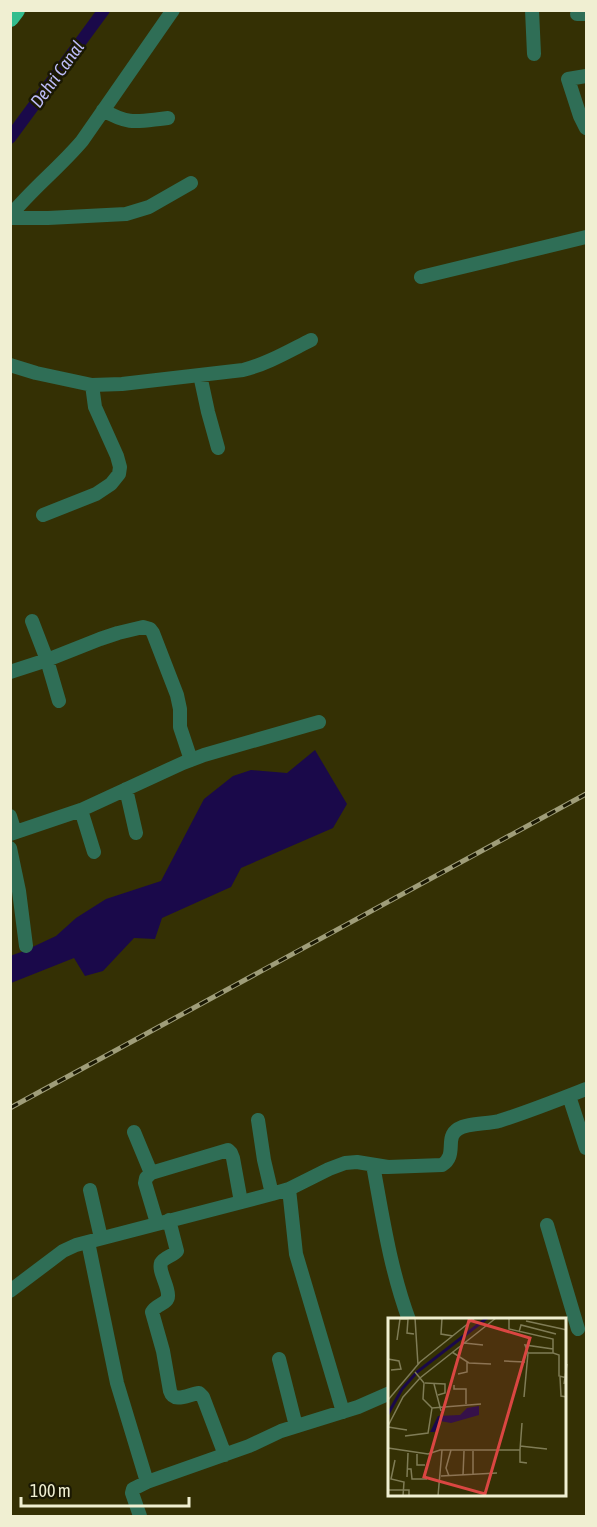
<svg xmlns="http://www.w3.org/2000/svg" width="597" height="1527" viewBox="0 0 597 1527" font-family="'Asap Condensed',sans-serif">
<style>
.water{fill:#1a094a}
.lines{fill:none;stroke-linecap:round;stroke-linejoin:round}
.canal{stroke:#1a094a;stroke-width:12}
.minor{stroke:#2f6e56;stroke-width:14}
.highway{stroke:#33bd8e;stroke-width:18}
.rail-casing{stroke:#9f9d79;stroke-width:5}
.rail{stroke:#1a1803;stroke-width:3;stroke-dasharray:9;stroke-linecap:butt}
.labels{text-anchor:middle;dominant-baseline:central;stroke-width:5;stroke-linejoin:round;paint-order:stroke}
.water-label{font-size:18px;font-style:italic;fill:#bcbbf6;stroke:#1a1803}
.inset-river{fill:none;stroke:#1a094a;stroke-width:3}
.inset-road{fill:none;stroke:#7f7c56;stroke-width:1.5}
.view{fill:#da4642;fill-opacity:0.15;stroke:#da4642;stroke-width:3}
.inset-edge{fill:none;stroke:#f0efd2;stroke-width:3}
</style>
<rect width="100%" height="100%" fill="#343004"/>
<path class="water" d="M 315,750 L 347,804 L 333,828 L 241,868 L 231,887 L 162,918 L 155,939 L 134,938 L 103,971 L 85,976 L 74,958 L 11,983 L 10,956 L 24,951 L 56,936 L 76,918 L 106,899 L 161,881 L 204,799 L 233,776 L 251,770 L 287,773 Z"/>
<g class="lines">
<path class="canal" d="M 10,138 L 104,10"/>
<path class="minor" d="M 532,10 L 534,54
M 577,14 L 586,14
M 586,76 L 568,79 L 580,116 L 586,128
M 103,110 C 130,126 138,121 168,118
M 10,216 C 32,189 59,168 82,141 L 173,10
M 10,218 L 48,218 L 126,214 L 149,207 L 191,183
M 421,277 L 586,237
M 10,365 L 36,373 L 92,385 L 122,384 L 243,370 C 267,364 289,351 311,340
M 200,375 L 208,412 L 218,448
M 43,515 L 96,494 L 111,484 L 119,474 L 120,467 L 117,456 L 95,407 L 92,385
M 32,621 L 47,660 L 100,639 L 118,633 L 143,627 L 150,629 L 153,633 L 177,695 L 180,709 L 180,727 L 191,760
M 10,672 L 47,660 L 59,701
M 126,789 L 136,833
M 81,810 L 94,852
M 10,816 L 15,832
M 10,834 L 81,810 L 183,763 L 204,755 L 319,722
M 10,848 L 19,891 L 26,946
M 569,1096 L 586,1148
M 258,1120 L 264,1160 L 272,1194
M 134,1132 L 151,1173 L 146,1178 L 145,1183 L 157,1223
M 373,1165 C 383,1219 390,1268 409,1320
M 151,1173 L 228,1150 L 231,1153 L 233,1158 L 241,1202
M 289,1189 L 296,1254 L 343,1412
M 90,1190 L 101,1238
M 169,1220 L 177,1251 C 173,1256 164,1257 161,1263 C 158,1271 169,1287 168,1296 C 168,1304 156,1304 152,1312 L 163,1351 L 170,1391 C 174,1404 189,1394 199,1393 L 203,1397 L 225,1455
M 547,1225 L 578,1329
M 88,1242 L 117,1383 L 147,1482 L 133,1489 L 132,1493 L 140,1516
M 10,1291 L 63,1251 L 76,1245 L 272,1194 L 289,1189 L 329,1169 L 345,1163 L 357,1162 L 388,1167 L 442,1165 C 458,1155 444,1138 458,1129 C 467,1123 488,1124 499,1121 C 528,1112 558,1100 586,1089
M 279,1359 L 296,1426
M 147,1482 L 249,1446 L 281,1431 L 358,1407 L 390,1393"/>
<path class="highway" d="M 10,18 L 16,10"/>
<defs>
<path id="rail" d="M 10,1108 L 586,794"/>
</defs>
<use href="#rail" class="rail-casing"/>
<use href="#rail" class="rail"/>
</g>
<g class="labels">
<g class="water-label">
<text transform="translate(57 74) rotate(-54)">Dehri Canal</text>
</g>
</g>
<g transform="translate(388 1318)">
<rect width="178" height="178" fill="#343004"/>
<path d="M 91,88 L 91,97 L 63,105 L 52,103 L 47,114 L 42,114 L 50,98 L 72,97 L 79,90 Z" fill="#1a094a"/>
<path class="inset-river" d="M 0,96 L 14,71 L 29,54 L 99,0"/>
<path class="inset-road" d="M 27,0 L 30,47M 54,0 L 53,16 L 65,18M 121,0 L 121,11 L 165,21 L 165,35 L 171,37 L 171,58 L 179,60M 138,3 L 179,12M 131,14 L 133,7 L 168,16M 9,22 L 12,1 L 20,1 L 19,15 L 26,16M 76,25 L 95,27M 64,34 L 81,45 L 103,46M 165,35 L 140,35 L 137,27 L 165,31M 0,41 L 11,43 L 13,51 L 3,52M 116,43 L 137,44M 27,54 L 36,65 L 35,81 L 44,90 L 93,86M 70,56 L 79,54 L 79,44M 172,59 L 173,78 L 179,79M 37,65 L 57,66 L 57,75 L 50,77M 46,66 L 53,93M 176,66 L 179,46M 66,67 L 66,71 L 78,71 L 78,86M 136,79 L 140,35M 0,82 L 32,44 L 87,0M 0,108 L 15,79 L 32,60 L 108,0M 0,109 L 19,112M 17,118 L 40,115 L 44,90M 132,128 L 159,131M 0,130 L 40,136 L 52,132 L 132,132 L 134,105M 132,132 L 132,144 L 139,145M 29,136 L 29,147 L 37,147M 7,142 L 3,161 L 16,164 L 15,178M 19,151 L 23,151 L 24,161 L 39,161M 85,156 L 85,133M 75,157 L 76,133M 53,158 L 109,155M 61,158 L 58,150 L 63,132M 19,159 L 20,135M 0,172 L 21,172 L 21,178M 50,178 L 54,132"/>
<path class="view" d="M 81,2 L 142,20 L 97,176 L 36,159 Z"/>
<rect width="178" height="178" class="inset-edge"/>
</g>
<rect width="597" height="1527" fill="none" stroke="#f0efd2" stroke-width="24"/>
<path d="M21 1497v9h168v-9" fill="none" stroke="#f0efd2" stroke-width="3"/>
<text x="30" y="1497" font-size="18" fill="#f0efd2" stroke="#1a1803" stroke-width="4.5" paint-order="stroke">100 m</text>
</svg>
